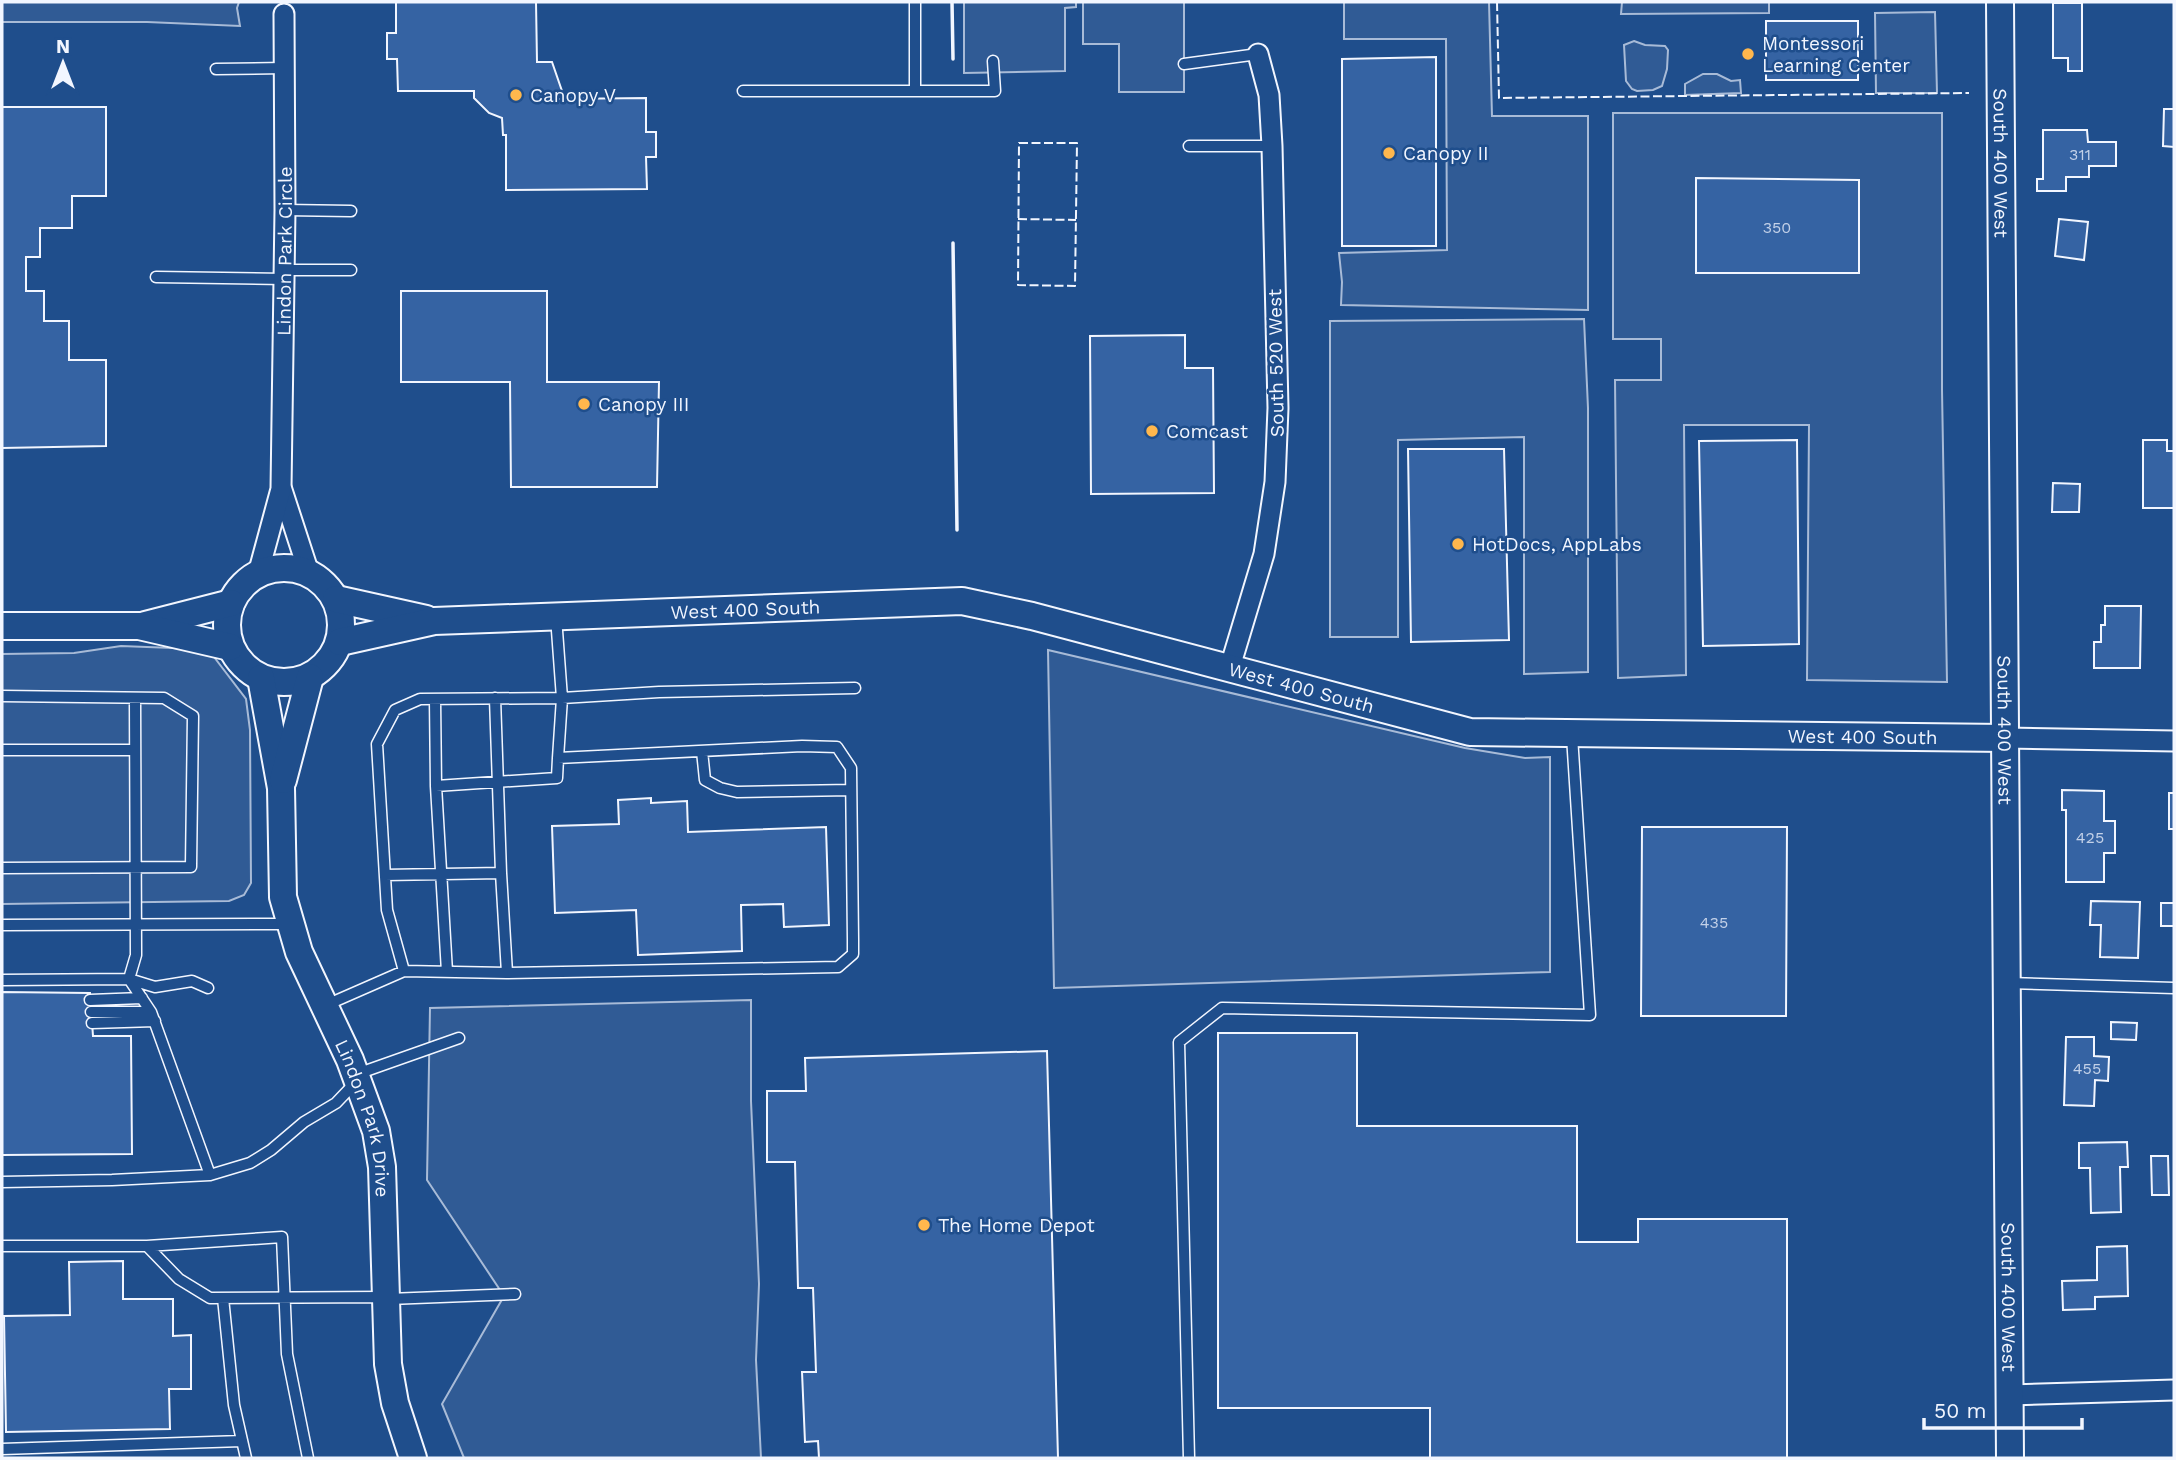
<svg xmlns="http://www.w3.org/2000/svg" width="2176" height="1460" viewBox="0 0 2176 1460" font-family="'Work Sans',sans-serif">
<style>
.built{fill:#305b95;stroke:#a8bbd7;stroke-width:2}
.building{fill:#3563a3;stroke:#f2f6ff;stroke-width:2}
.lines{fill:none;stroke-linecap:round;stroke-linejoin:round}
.lane-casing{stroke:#f2f6ff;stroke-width:13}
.street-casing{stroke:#f2f6ff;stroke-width:23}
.secondary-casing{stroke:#f2f6ff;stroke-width:30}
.lane{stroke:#1f4e8c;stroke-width:10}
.street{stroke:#1f4e8c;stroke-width:19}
.secondary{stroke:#1f4e8c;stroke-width:26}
.fence{stroke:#f2f6ff;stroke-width:2;stroke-dasharray:9 3.5;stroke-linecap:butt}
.wall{stroke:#f2f6ff;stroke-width:3.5}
.poi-dot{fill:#ffb74d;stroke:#1f4e8c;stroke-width:2.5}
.labels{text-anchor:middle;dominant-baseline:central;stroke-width:5;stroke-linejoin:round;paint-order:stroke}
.number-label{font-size:16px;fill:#c3d1e8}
.poi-label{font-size:19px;fill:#f2f6ff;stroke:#1f4e8c;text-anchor:start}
.street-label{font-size:19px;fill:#f2f6ff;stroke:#1f4e8c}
</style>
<rect width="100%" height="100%" fill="#1f4e8c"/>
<path class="built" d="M 2,2 L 239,2 L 237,8 L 240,26 L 147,22 L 2,22 Z
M 964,2 L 1076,2 L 1076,7 L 1065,8 L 1065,71 L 964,73 Z
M 1083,2 L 1184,2 L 1184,92 L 1119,92 L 1119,44 L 1083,44 Z
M 1344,2 L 1489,2 L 1492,116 L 1588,116 L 1588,310 L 1341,305 L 1342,282 L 1339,253 L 1447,250 L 1446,39 L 1344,39 Z
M 1622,2 L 1769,2 L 1769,13 L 1621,14 Z
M 1935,12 L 1937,93 L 1876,93 L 1875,13 Z
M 1634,41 L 1645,45 L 1665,46 L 1668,50 L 1667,69 L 1662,86 L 1653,90 L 1637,91 L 1632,89 L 1626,81 L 1624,45 Z
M 1703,74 L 1717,74 L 1731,81 L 1740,80 L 1741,93 L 1685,95 L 1685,84 Z
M 1613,113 L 1942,113 L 1942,390 L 1947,682 L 1807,680 L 1809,425 L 1684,425 L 1686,675 L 1618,678 L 1615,380 L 1661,380 L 1661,339 L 1613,339 Z
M 1584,319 L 1588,408 L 1588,672 L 1524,674 L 1524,437 L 1398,440 L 1398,637 L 1330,637 L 1330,321 Z
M 121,646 L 199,649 L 214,657 L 246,699 L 250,730 L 251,883 L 244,895 L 229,901 L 2,904 L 2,654 L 74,653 Z
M 1048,650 L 1465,748 L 1525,758 L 1550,757 L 1550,972 L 1054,988 Z
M 751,1000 L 751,1101 L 759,1284 L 756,1360 L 761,1458 L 464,1458 L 442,1404 L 504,1296 L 427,1180 L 430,1008 Z"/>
<path class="building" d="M 396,2 L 536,2 L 537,62 L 552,62 L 562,91 L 558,91 L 558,99 L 646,98 L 646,132 L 656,132 L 656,157 L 646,157 L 647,189 L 506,190 L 506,135 L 503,135 L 502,118 L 489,113 L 474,98 L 474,91 L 398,91 L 397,59 L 387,59 L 387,33 L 396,33 Z
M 2053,3 L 2082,3 L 2082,71 L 2068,71 L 2068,58 L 2053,58 Z
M 1766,21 L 1858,21 L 1858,80 L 1766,80 Z
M 1436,57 L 1436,246 L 1342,246 L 1342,59 Z
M 2,107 L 106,107 L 106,196 L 72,196 L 72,228 L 40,228 L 40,257 L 26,257 L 26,291 L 44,291 L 44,321 L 69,321 L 69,360 L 106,360 L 106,446 L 2,448 Z
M 2164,109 L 2174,109 L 2174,147 L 2163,146 Z
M 2043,130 L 2087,130 L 2088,142 L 2116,142 L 2116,166 L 2089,166 L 2089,177 L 2066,177 L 2066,191 L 2037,191 L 2037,179 L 2043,179 Z
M 1696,178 L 1859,180 L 1859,273 L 1696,273 Z
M 2059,219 L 2088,222 L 2084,260 L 2055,256 Z
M 401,291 L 547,291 L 547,382 L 659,382 L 657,487 L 511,487 L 510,382 L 401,382 Z
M 1185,335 L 1185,368 L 1213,368 L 1214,493 L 1091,494 L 1090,336 Z
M 1797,440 L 1799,644 L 1703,646 L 1699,441 Z
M 2143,440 L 2167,440 L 2167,451 L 2174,451 L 2174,508 L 2143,508 Z
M 1408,449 L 1504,449 L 1509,640 L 1411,642 Z
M 2053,483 L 2080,484 L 2079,512 L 2052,512 Z
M 2105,606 L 2141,606 L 2140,668 L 2094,668 L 2094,642 L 2101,642 L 2101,625 L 2105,625 Z
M 2062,790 L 2104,791 L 2104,821 L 2115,821 L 2115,853 L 2104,853 L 2104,882 L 2066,882 L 2066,810 L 2062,810 Z
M 2169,793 L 2174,793 L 2174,829 L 2169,829 Z
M 651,798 L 651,803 L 687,801 L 688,832 L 826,827 L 829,925 L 784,927 L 783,904 L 741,905 L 742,951 L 638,955 L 636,910 L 555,913 L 552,826 L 619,824 L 618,800 Z
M 1642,827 L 1787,827 L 1786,1016 L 1641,1016 Z
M 2091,901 L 2140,902 L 2138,958 L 2100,957 L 2101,925 L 2090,925 Z
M 2161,903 L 2174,903 L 2174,926 L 2161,926 Z
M 2,992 L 90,993 L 93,1036 L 131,1036 L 132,1154 L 2,1155 Z
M 2111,1022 L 2137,1023 L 2136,1040 L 2111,1039 Z
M 1218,1033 L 1357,1033 L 1357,1126 L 1577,1126 L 1577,1242 L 1638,1242 L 1638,1219 L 1787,1219 L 1787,1458 L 1430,1458 L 1430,1408 L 1218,1408 Z
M 2066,1037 L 2094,1037 L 2094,1056 L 2109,1057 L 2108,1081 L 2095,1080 L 2094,1106 L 2064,1105 Z
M 1047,1051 L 1058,1458 L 819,1458 L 818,1441 L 805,1442 L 802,1372 L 816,1372 L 813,1288 L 798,1288 L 795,1162 L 767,1162 L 767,1091 L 806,1091 L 805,1058 Z
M 2127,1142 L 2128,1167 L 2120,1167 L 2121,1212 L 2091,1213 L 2090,1168 L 2079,1168 L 2079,1143 Z
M 2151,1156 L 2168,1156 L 2169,1195 L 2152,1195 Z
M 2127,1246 L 2128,1296 L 2095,1297 L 2095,1309 L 2063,1310 L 2062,1281 L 2097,1280 L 2097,1247 Z
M 123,1261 L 123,1299 L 173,1299 L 173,1336 L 191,1335 L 191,1389 L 169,1389 L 170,1429 L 6,1432 L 4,1316 L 70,1315 L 69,1262 Z"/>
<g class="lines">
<defs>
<path id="lane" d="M 915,2 L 915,91
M 1184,64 L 1258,54
M 216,69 L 285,68
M 743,91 L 995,91 L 993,61
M 1189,146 L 1272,146
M 285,210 L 351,211
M 285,270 L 351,270
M 156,277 L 285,279
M 556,617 L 562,698 L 420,699 L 395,710 L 377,744 L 387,910 L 404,971 L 507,973 L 838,967 L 853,954 L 853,940 L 851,768 L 837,747 L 802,746 L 558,758 L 562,698 L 659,692 L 855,688
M 2,696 L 164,698 L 193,716 L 191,867 L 2,868
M 135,698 L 136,955 L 129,979 L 155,987 L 192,981 L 208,988
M 435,699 L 436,786 L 557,778 L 558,758
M 2,750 L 135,750
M 702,751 L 705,780 L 720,788 L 737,792 L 851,790
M 436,786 L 447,972
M 501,873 L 507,973
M 385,875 L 501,873 L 495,698
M 2,925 L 288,924
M 2,980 L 129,979 L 151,1012 L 210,1175
M 2008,983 L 2174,988
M 90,1000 L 142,998
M 324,1006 L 404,971
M 91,1012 L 151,1012
M 92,1023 L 155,1021
M 357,1074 L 459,1038
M 2,1182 L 112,1180 L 210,1175 L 250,1163 L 271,1150 L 304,1122 L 336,1103 L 356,1082
M 2,1246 L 147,1246 L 179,1279 L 210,1298 L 385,1297
M 147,1246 L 282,1237 L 287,1354 L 308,1458
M 223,1298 L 234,1405 L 246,1458
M 389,1299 L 515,1294
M 2,1449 L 242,1441
M 1189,1458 L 1179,1042 L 1222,1008 L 1590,1015 L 1572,736"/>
<g id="street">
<path d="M 282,490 L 309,573"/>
<path id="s1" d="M 258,574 L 281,489 L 285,210 L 284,14"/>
<path d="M 1230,667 L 1264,554 L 1275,482 L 1278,408 L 1272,146 L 1269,95 L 1258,54"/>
<path d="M 2006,738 L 2174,741"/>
<path d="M 2010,1395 L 2174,1390"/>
</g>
<g id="secondary">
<path id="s2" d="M 2000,2 L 2010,1458"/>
<circle cx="284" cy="625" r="57"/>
<path d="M 336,599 L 426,619"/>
<path d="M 145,625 L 231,603"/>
<path d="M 2,626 L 139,626 L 230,647"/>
<path id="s3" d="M 340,642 L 434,621 L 962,601 L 1032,616 L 1470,732 L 2006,738"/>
<path id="s4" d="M 261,678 L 281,788 L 283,897 L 299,952 L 350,1060 L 376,1131 L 382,1167 L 388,1364 L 395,1403 L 413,1458"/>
<path d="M 283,780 L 310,677"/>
</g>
</defs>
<use href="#lane" class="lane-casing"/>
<use href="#street" class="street-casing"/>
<use href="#secondary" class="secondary-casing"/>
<use href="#lane" class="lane"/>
<use href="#street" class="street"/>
<use href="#secondary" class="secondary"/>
<path class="fence" d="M 1497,2 L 1499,98 L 1969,93
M 1019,143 L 1077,143 L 1075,286 L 1018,285 Z
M 1018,219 L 1076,220"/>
<path class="wall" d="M 952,2 L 953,59
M 953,243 L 957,530"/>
</g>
<g class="poi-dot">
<circle cx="1748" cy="54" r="7"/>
<circle cx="516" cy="95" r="7"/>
<circle cx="1389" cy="153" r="7"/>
<circle cx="584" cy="404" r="7"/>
<circle cx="1152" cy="431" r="7"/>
<circle cx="1458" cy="544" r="7"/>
<circle cx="924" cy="1225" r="7"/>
</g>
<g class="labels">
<g class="number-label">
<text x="2080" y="154">311</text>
<text x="1777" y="227">350</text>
<text x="2090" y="837">425</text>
<text x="1714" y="922">435</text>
<text x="2087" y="1068">455</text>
</g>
<g class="poi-label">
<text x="1762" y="43">Montessori<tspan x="1762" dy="22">Learning Center</tspan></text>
<text x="530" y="95">Canopy V</text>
<text x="1403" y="153">Canopy II</text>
<text x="598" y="404">Canopy III</text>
<text x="1166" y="431">Comcast</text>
<text x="1472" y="544">HotDocs, AppLabs</text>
<text x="938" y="1225">The Home Depot</text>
</g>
<g class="street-label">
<text stroke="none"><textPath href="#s2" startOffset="161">South 400 West</textPath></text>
<text stroke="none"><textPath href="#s1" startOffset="326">Lindon Park Circle</textPath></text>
<text transform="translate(1276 363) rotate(-91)">South 520 West</text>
<text stroke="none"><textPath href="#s3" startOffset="408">West 400 South</textPath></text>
<text stroke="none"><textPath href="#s3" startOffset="975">West 400 South</textPath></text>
<text stroke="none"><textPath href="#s2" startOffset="728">South 400 West</textPath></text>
<text stroke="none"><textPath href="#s3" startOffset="1542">West 400 South</textPath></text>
<text stroke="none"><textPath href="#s4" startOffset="458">Lindon Park Drive</textPath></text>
<text stroke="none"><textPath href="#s2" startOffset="1295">South 400 West</textPath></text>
</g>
</g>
<rect width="2176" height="1460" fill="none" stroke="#f2f6ff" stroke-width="7"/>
<g transform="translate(63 63)" stroke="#1f4e8c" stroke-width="5" paint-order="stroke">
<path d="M0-5L12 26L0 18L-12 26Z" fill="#f2f6ff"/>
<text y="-10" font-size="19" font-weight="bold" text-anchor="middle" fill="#f2f6ff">N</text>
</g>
<path d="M1924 1418v10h158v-10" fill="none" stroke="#f2f6ff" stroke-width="3.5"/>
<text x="1934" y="1418" font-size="21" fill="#f2f6ff" stroke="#1f4e8c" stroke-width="5" paint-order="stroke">50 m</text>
</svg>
